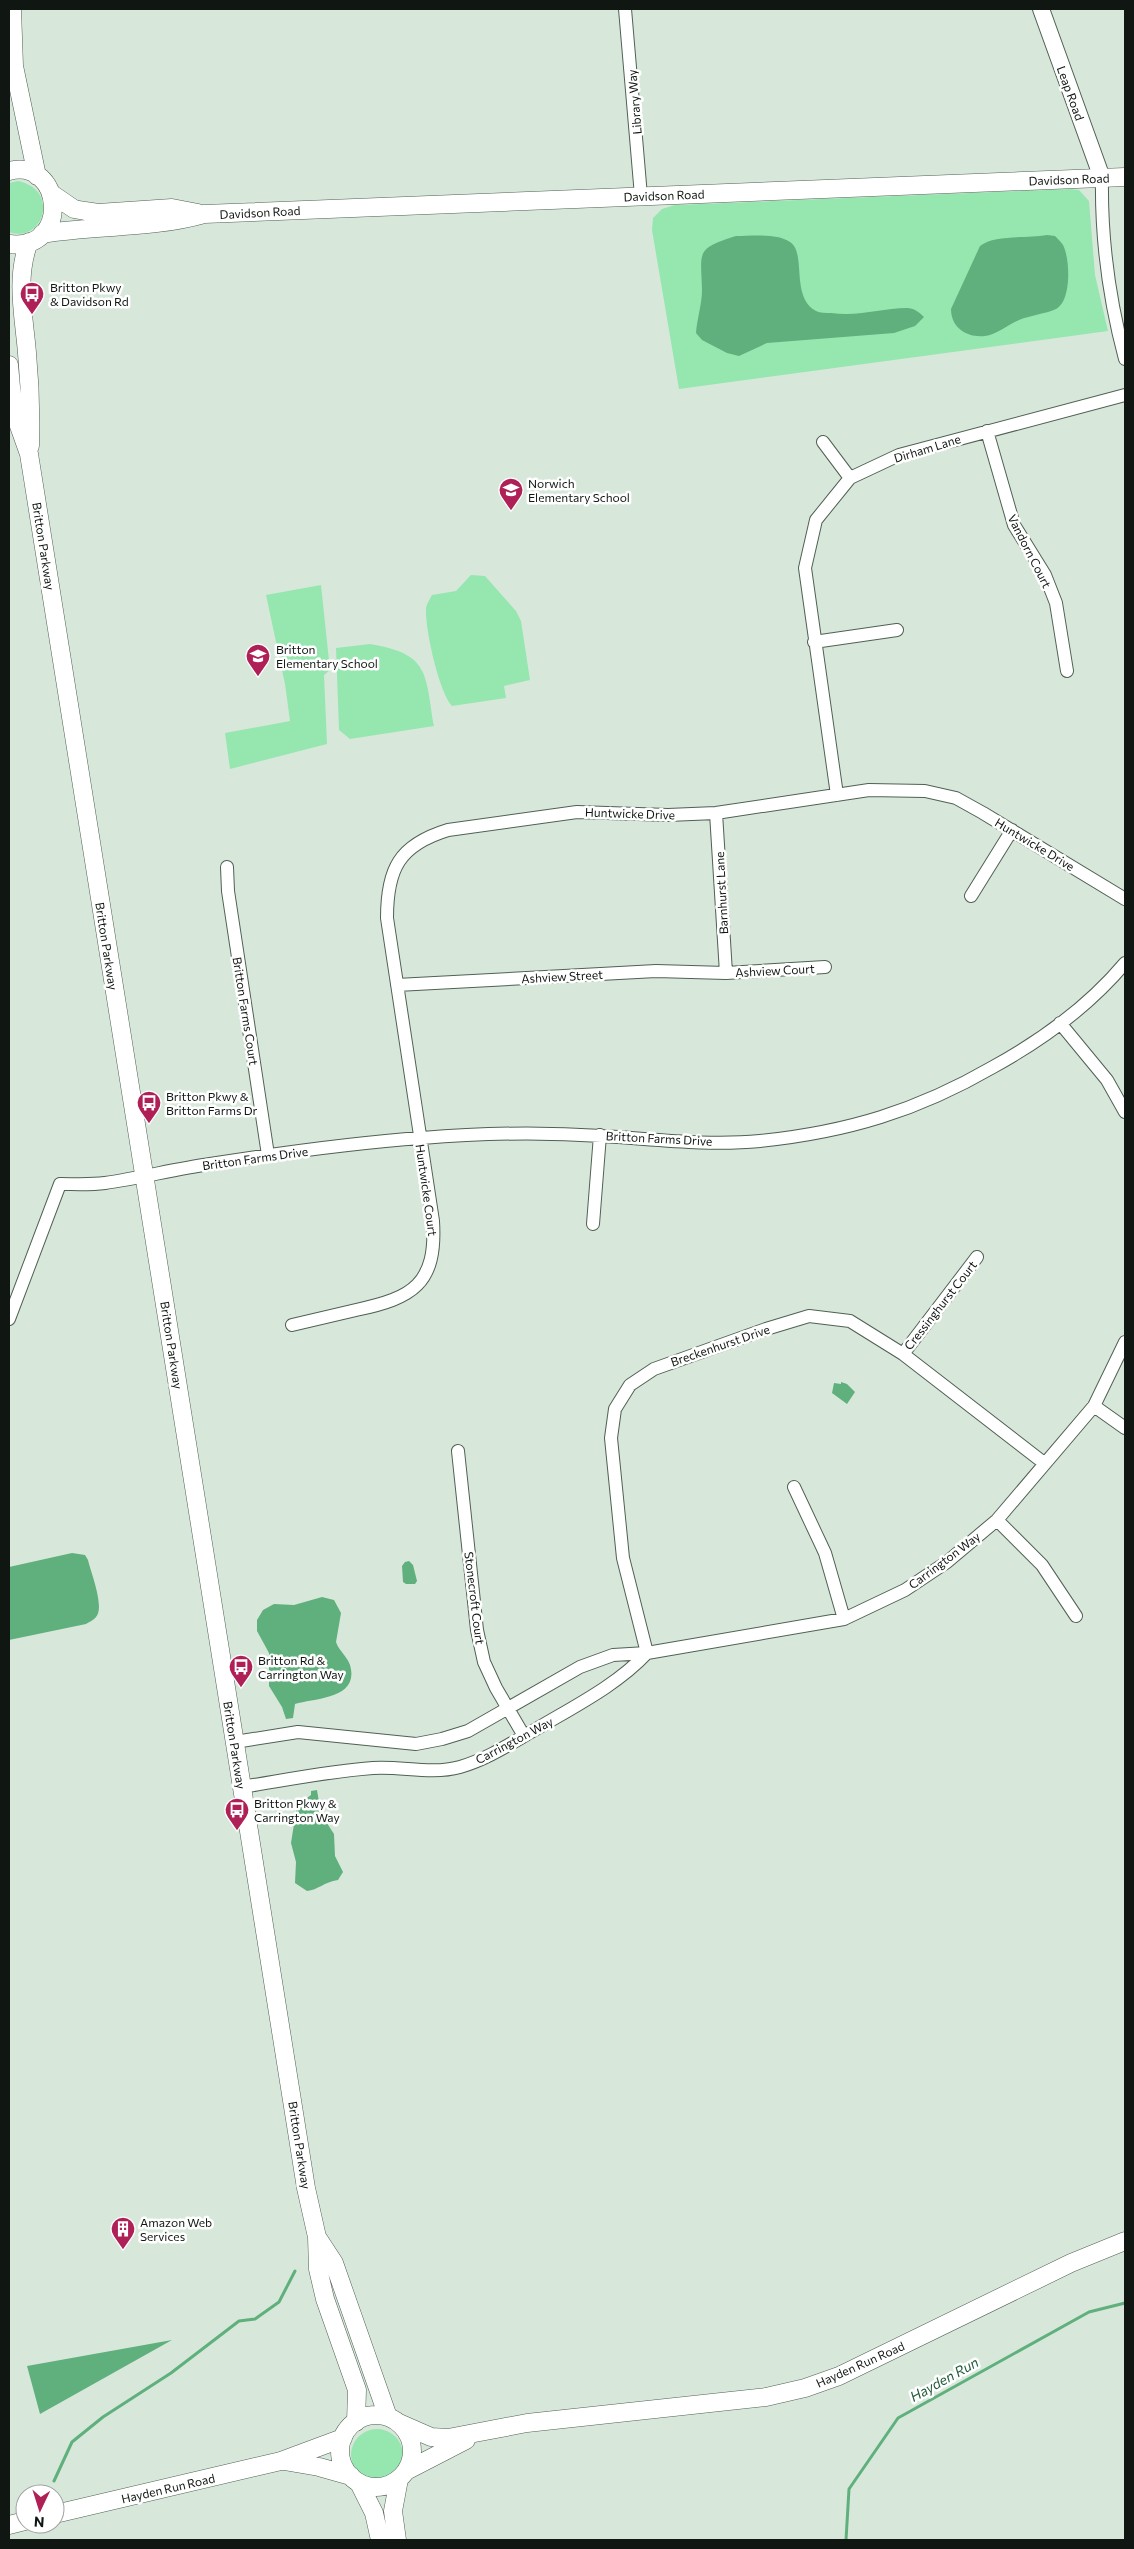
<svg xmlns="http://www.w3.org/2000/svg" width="1134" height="2549" viewBox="0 0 1134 2549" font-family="Commissioner,sans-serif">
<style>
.green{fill:#96e6b0}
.water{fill:#5fb07c}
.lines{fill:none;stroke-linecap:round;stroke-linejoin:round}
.stream{stroke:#5fb07c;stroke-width:3}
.minor-casing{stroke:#506054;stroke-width:14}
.tertiary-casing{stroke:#506054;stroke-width:18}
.secondary-casing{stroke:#506054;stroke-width:19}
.minor{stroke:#fff;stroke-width:12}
.tertiary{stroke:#fff;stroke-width:16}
.secondary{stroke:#fff;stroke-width:18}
.labels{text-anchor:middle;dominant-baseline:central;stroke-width:5;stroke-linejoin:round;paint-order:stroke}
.street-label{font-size:12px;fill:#101712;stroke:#fff}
.poi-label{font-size:12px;fill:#101712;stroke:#fff;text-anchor:start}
.water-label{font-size:14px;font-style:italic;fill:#215b38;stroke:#fff}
</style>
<rect width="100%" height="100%" fill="#d7e8db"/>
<path class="green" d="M 18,181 C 61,190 43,244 9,232 L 9,183 Z
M 1070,189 L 1079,190 L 1089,201 L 1095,275 L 1108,331 L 679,389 L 652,230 L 653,218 L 662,209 L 675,205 Z
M 471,575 L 485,576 L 516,611 L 521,621 L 530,680 L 504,686 L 506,698 L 452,706 C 439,692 425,629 426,609 C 426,605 430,599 432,595 L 456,591 Z
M 321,585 L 330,670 L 324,675 L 327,744 L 230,769 L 225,733 L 290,721 L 285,684 L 266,595 Z
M 370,644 C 430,654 425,673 434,726 L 350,739 L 339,730 L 336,648 Z
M351 2455a26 26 0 1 1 52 0a26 26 0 1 1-52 0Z"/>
<path class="water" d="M 1047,235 L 1055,236 C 1058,239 1061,242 1063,245 C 1070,258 1072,301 1056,309 C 1045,314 1031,315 1019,320 C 1009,324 996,335 985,336 C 966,338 951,327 951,309 L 980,246 C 995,234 1027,239 1047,235 Z
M 736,236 C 752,236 776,233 790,242 C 807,253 790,297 816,311 C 820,313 826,313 831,313 C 860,317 881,308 907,308 C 914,308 919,312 924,317 L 915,326 L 894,333 L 767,343 L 739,356 L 727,353 L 702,340 L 696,333 C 697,319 702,304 702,290 C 701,251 695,249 736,236 Z
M 841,1382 L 847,1384 L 855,1392 L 847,1404 L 832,1393 L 834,1383 L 841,1384 Z
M 72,1553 L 85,1555 L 88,1560 C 91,1573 105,1607 96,1617 C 94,1620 89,1622 86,1624 L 9,1640 L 9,1567 Z
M 409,1561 L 413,1565 L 417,1581 L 415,1584 L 406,1584 L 403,1582 L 402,1566 L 405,1562 Z
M 322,1597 L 334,1600 L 341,1613 L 336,1642 C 339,1651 347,1656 350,1665 C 360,1699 315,1698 295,1704 L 293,1718 L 286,1719 L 282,1707 L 269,1686 L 269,1653 L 257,1631 L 257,1620 L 263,1610 L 274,1604 L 294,1605 Z
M 317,1790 L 321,1814 L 334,1834 L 335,1856 L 343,1872 L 338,1880 C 324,1882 318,1890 307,1891 L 295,1883 L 296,1862 L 291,1843 L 297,1805 L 311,1795 L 311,1791 Z
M 172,2340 L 40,2414 L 27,2366 Z"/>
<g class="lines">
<path class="stream" d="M 54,2481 L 72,2442 L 103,2417 L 171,2373 L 239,2321 L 255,2319 L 279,2302 L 295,2271
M 846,2540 L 849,2489 L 898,2418 L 1089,2312 L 1125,2303"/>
<defs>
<path id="minor" d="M 625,9 L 641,196
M 1102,178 C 1101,240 1109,299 1125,359
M 987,431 L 1014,525 L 1045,575 L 1056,603 L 1067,671
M 823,442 L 850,478
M 814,642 L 897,630
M 837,795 L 805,568 L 816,520 L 850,478 L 899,455 L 1125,395
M 716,813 L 726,973
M 227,867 L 228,891 L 268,1155
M 971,896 L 1012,830
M 397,985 L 656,971 L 726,973 L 825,967
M 1060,1023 L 1107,1080 L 1125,1112
M 593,1224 L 600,1135
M 9,1319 L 60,1184 C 75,1184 90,1185 105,1183 C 140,1178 175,1169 210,1164 C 280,1153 351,1143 422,1138 C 481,1133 543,1132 602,1136 C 654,1139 707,1146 760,1141 C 847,1132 917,1111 993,1067 C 1042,1040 1089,1006 1125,963
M 292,1325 C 314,1320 335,1315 356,1310 C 413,1298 437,1284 433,1221 L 387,918 C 387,869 399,845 448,830 L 577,812 L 668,815 L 716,813 L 869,790 L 925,791 L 956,798 L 983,813 L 1125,899
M 903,1354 L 977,1257
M 1094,1406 L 1125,1428
M 458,1451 L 477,1630 L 484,1662 L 496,1688 L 524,1736
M 794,1487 L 825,1553 L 844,1619
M 997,1520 L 1042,1565 L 1076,1616
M 647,1653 L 623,1558 L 611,1438 L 615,1409 L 630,1385 L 654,1369 L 766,1329 L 809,1316 L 850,1321 L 903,1354 L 1044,1463
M 235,1742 L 298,1732 L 416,1744 L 442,1739 L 468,1731 L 580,1667 L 613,1655 L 647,1653 L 844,1619 L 905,1590 L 947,1562 L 997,1520 L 1094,1406 L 1125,1342
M 242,1787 C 286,1780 330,1771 373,1768 C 403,1766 430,1775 460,1767 C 488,1759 513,1742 538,1728 C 575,1706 617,1685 647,1653"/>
<path id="tertiary" d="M 1041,9 L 1102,178"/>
<path id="secondary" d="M 12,9 L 14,66 L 37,176
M 9,171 C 63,157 72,252 9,244
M 52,194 L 74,209 L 85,211 L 98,213 L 172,208 L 198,213
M 42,234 C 96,225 151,229 204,214 L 1125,177
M 29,242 C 15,278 24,316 27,353 C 30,384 31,414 30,446
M 9,365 L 13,409 L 29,454 L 306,2188 L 317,2237 L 318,2269 L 325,2299 L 357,2390 L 356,2422
M 317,2237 L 334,2263 L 388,2417
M340 2451a36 36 0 1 1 72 0a36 36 0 1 1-72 0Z
M 399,2423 L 431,2437 L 448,2438 L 527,2423 L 766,2397 L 805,2388 L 839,2376 L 1071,2263 L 1125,2241
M 284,2461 L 319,2467 L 351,2476
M 406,2471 L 466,2440
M 359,2483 L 374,2513 L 380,2540
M 55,2514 L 281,2461 L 343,2438
M 9,2525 L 25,2521
M 397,2540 L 393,2511 L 399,2479"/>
</defs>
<use href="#minor" class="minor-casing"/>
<use href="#tertiary" class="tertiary-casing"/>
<use href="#secondary" class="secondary-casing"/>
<use href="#minor" class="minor"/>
<use href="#tertiary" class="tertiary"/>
<use href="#secondary" class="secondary"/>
</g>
<defs>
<symbol id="bus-pin" viewBox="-11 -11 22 30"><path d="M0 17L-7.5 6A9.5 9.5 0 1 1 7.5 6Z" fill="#af2057" stroke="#fff"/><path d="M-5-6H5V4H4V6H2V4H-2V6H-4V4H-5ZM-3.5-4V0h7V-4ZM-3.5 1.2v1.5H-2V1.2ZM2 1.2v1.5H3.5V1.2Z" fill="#fff"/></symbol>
<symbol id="school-pin" viewBox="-11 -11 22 30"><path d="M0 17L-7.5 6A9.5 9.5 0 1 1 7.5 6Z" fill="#af2057" stroke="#fff"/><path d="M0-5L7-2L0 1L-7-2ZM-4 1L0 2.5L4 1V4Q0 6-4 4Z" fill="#fff"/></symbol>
<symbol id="building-pin" viewBox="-11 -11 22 30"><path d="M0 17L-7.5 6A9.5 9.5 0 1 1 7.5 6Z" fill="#af2057" stroke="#fff"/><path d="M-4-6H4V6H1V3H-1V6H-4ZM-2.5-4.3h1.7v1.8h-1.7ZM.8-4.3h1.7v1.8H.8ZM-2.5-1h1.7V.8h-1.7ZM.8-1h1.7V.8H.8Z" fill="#fff"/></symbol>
</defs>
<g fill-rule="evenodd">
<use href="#bus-pin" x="18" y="280" width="28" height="38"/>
<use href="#school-pin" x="497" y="476" width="28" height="38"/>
<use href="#school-pin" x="244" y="642" width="28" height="38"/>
<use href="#bus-pin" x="135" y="1089" width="28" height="38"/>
<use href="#bus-pin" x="227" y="1653" width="28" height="38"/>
<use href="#bus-pin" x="223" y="1796" width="28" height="38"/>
<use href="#building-pin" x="109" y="2215" width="28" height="38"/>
</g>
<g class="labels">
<g class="street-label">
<text transform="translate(1071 93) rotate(70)">Leap Road</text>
<text transform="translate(634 102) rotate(-95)">Library Way</text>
<text transform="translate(1069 179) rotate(-2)">Davidson Road</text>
<text transform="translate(664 195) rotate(-2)">Davidson Road</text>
<text transform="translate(260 212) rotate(-3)">Davidson Road</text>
<text transform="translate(927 448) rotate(-17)">Dirham Lane</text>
<text transform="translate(44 546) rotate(81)">Britton Parkway</text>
<text transform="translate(1030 551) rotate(63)">Vandorn Court</text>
<text transform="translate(630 813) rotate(2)">Huntwicke Drive</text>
<text transform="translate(1035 844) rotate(31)">Huntwicke Drive</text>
<text transform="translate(721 893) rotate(-93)">Barnhurst Lane</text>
<text transform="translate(107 946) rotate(81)">Britton Parkway</text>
<text transform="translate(775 970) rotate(-3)">Ashview Court</text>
<text transform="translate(562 976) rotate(-3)">Ashview Street</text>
<text transform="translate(246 1011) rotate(81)">Britton Farms Court</text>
<text transform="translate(659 1138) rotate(3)">Britton Farms Drive</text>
<text transform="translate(255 1158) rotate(-8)">Britton Farms Drive</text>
<text transform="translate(427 1190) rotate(82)">Huntwicke Court</text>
<text transform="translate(940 1305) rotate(-52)">Cressinghurst Court</text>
<text transform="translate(172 1345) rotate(81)">Britton Parkway</text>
<text transform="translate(720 1345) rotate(-19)">Breckenhurst Drive</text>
<text transform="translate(944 1560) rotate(-37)">Carrington Way</text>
<text transform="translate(475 1598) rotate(83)">Stonecroft Court</text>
<text transform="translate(514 1740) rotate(-28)">Carrington Way</text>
<text transform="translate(235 1745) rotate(81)">Britton Parkway</text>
<text transform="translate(300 2145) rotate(81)">Britton Parkway</text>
<text transform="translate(860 2364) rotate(-24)">Hayden Run Road</text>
<text transform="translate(168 2488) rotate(-13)">Hayden Run Road</text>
</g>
<g class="poi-label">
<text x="50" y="287">Britton Pkwy<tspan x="50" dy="14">&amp; Davidson Rd</tspan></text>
<text x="528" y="483">Norwich<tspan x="528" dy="14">Elementary School</tspan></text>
<text x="276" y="649">Britton<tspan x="276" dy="14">Elementary School</tspan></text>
<text x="166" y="1096">Britton Pkwy &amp;<tspan x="166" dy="14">Britton Farms Dr</tspan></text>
<text x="258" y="1660">Britton Rd &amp;<tspan x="258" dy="14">Carrington Way</tspan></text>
<text x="254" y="1803">Britton Pkwy &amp;<tspan x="254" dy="14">Carrington Way</tspan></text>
<text x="140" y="2222">Amazon Web<tspan x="140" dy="14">Services</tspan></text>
</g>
<g class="water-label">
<text transform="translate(944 2379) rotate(-29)">Hayden Run</text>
</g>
</g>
<rect width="1134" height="2549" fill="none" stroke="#101712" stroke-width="20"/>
<g transform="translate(40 2509) rotate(184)"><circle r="24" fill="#ffffff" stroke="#9fa2a0"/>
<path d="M0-4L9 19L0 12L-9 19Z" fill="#af2057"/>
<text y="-8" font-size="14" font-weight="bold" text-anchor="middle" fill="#101712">N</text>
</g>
</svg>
